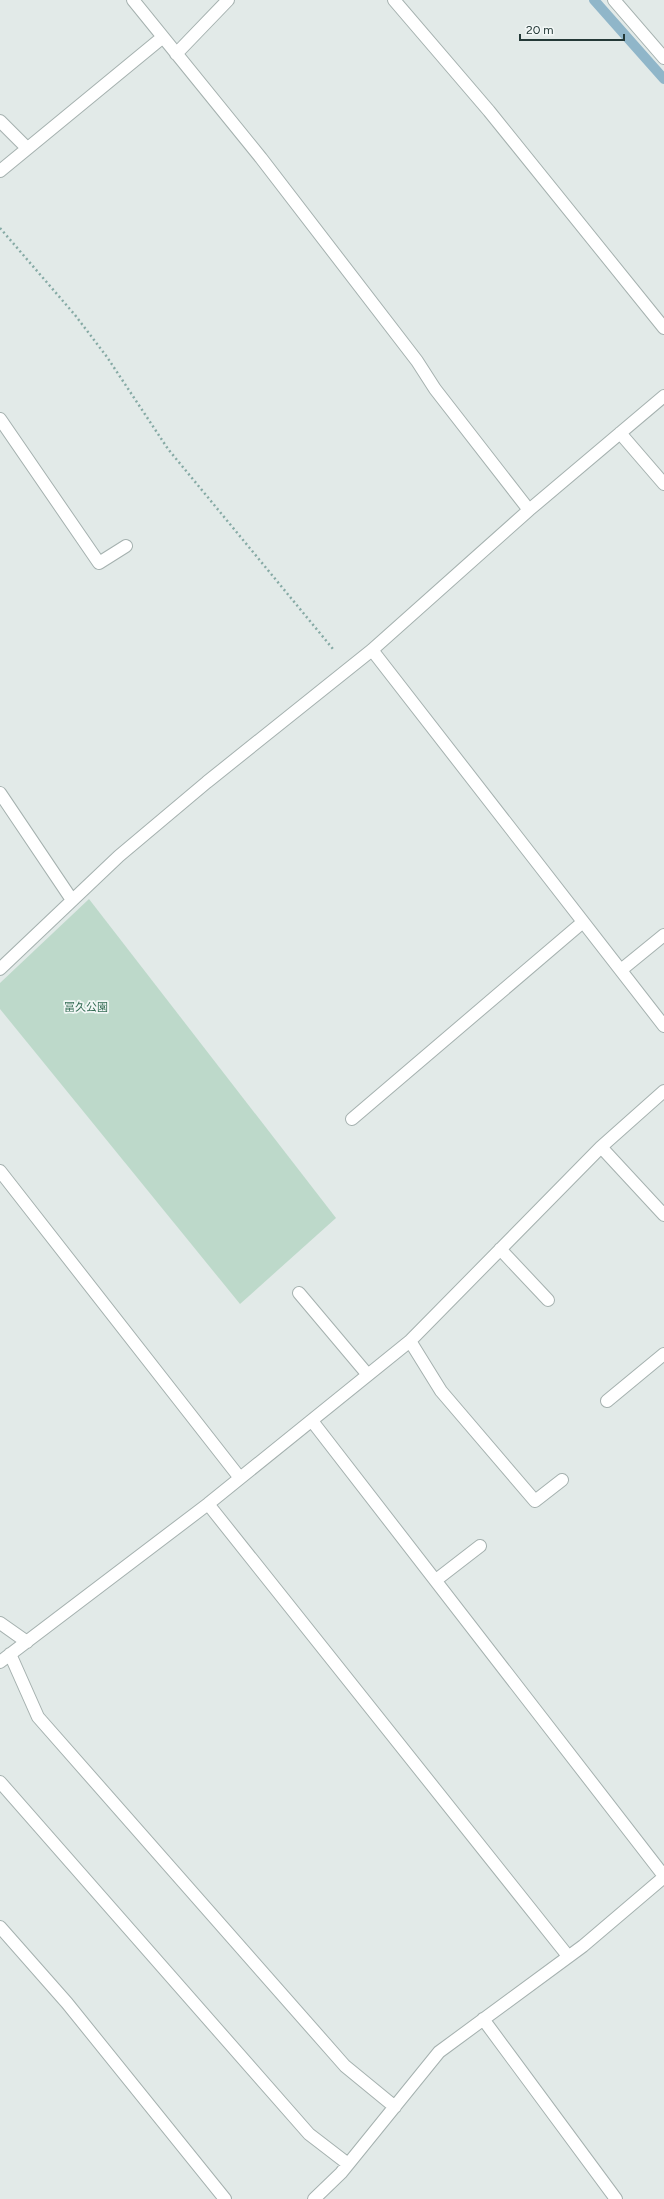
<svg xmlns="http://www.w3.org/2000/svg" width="664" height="2199" viewBox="0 0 664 2199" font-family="Figtree,'Noto Sans JP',sans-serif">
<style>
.green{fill:#bdd9ca}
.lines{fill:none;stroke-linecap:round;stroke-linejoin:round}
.stream{stroke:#90b6c9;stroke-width:10}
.street-casing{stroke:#a5b1af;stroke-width:14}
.path{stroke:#86aaa5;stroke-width:2.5;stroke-dasharray:2 3;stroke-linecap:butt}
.street{stroke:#fff;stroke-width:12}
.labels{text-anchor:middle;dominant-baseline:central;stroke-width:3.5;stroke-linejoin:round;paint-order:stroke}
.park-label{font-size:11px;fill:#336b53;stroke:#f2f7f6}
</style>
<rect width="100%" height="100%" fill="#e2eae8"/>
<path class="green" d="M 89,899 L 336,1218 L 240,1304 L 0,1009 L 0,983 Z"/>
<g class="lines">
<path class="stream" d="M 594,0 L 664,79"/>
<defs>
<path id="street" d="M 133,0 L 261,158 L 417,361 L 435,389 L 529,510
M 394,0 L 489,111 L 664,328
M 614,0 L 664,58
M 176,54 L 228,0
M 0,121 L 27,148
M 0,171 L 163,37
M 0,419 L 99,563 L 126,546
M 620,433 L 664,484
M 372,650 L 664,1026
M 0,793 L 72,900
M 0,969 L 119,856 L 207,782 L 372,650 L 529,510 L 664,396
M 621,970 L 664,935
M 352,1119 L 583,922
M 601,1147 L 664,1215
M 0,1171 L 240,1478
M 500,1249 L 548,1300
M 299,1293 L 368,1375
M 410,1341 L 441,1391 L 535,1501 L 562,1480
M 607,1401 L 664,1354
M 312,1421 L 664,1876
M 208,1504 L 568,1956
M 436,1580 L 480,1546
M 0,1623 L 27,1642
M 10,1654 L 38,1717 L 345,2066 L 395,2107
M 0,1662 L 208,1504 L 410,1341 L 601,1147 L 664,1091
M 0,1782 L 309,2134 L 348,2164
M 0,1927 L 67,2003 L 225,2199
M 483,2019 L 616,2199
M 314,2199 L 341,2173 L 439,2052 L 583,1946 L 664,1877"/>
</defs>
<use href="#street" class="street-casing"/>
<path class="path" d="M 0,228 L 75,315 L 107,357 L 168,449 L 333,649"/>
<use href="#street" class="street"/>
</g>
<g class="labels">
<g class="park-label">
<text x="86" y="1007">冨久公園</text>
</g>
</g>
<path d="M520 34v6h104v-6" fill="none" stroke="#243937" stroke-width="2"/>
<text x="526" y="34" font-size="12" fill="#243937" stroke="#f2f7f6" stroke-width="3" paint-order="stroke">20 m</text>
</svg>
